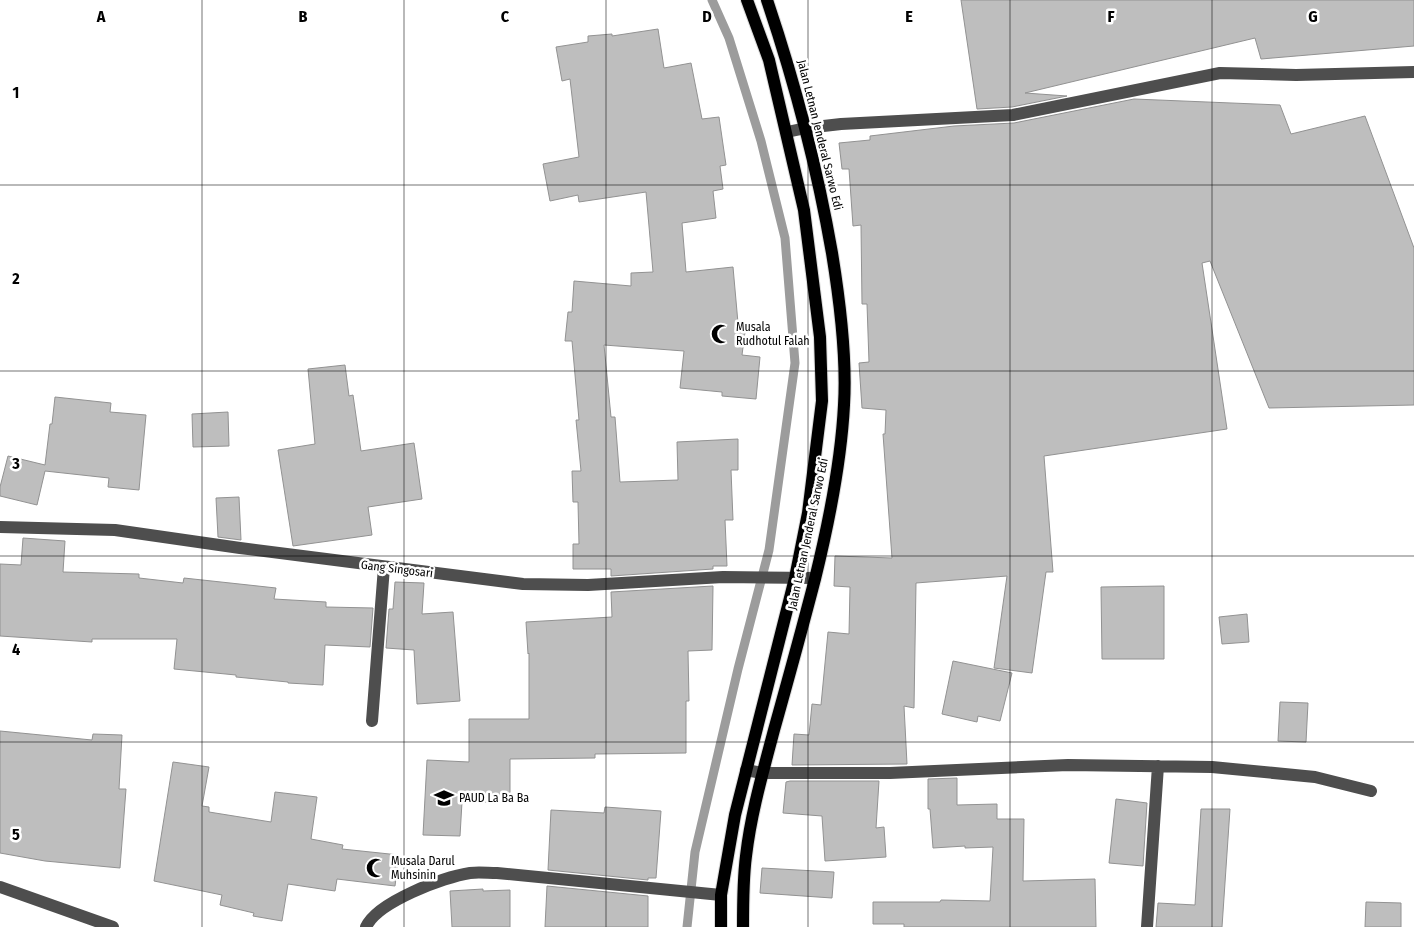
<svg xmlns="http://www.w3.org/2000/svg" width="1414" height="927" viewBox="0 0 1414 927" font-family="'Fira Sans Condensed',sans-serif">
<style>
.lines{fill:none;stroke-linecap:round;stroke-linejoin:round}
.stream{stroke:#9c9c9c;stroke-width:9}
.building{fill:#bebebe;stroke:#929292}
.major-casing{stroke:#dbdbdb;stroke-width:14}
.minor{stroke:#4e4e4e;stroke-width:12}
.major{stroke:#000;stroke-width:12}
.grid{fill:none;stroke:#000;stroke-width:1;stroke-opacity:0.55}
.labels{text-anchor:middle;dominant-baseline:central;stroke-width:5;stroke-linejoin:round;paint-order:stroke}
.street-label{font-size:12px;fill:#000;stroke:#fff}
.poi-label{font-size:12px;fill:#000;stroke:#fff;text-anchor:start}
.grid-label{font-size:16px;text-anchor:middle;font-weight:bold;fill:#000;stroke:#fff;stroke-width:5;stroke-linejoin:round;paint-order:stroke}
</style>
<rect width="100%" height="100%" fill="#fff"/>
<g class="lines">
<path class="stream" d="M 687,927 L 695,852 L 738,669 L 769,550 L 795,363 L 785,238 L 761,141 L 729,38 L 712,0"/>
</g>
<path class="building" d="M 961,0 L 1414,0 L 1414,46 L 1261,59 L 1255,38 L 1025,93 L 1067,96 L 1012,107 L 977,109 Z
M 658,29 L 664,68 L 691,63 L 702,119 L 719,117 L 726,165 L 720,166 L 723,189 L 713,191 L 716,218 L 682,223 L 686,272 L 733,267 L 738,323 L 746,324 L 742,355 L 760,357 L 756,399 L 722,396 L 722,392 L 680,388 L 684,351 L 604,345 L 611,417 L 615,417 L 620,482 L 678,480 L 677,442 L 738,439 L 738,470 L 731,470 L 733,520 L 725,520 L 727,566 L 713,566 L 713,569 L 611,576 L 611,569 L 573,569 L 573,544 L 579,544 L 578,502 L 573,502 L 572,471 L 581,471 L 576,420 L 579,420 L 572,341 L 565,341 L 568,312 L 572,312 L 574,281 L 631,286 L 631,273 L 653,272 L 646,192 L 579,202 L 578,195 L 550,201 L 543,164 L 579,157 L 570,79 L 562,81 L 556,47 L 588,42 L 588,36 L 612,34 L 612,36 Z
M 1134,99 L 1280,105 L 1291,134 L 1365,116 L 1414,248 L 1414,405 L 1269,408 L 1210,261 L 1202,263 L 1227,429 L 1044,456 L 1053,572 L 1046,572 L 1032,673 L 994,668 L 1007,576 L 916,583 L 914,708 L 904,706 L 907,764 L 792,765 L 794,734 L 809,735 L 812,704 L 821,705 L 828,632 L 849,634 L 850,587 L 834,586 L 835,556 L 892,558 L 883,434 L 885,434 L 886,410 L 862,408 L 859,363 L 869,362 L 867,304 L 862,304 L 861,225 L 853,226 L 849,169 L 842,169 L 839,143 L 870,140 L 870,136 L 954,126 L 1014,123 Z
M 345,365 L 349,396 L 353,395 L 361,451 L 414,443 L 422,499 L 368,507 L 372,535 L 293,546 L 278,450 L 315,444 L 308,369 Z
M 55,397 L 111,403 L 110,412 L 146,415 L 139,490 L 108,487 L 109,478 L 45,471 L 37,505 L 0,496 L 0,487 L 8,456 L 45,465 L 50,424 L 52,424 Z
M 228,412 L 229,446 L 193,447 L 192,414 Z
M 239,497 L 241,540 L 218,537 L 216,498 Z
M 23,538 L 65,541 L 63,572 L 139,574 L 139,578 L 183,583 L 184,578 L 276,588 L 274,599 L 326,602 L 326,607 L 373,608 L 370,647 L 325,645 L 323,685 L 288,683 L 288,682 L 236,677 L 236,675 L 174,669 L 177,639 L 92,639 L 92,642 L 0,636 L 0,564 L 21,565 Z
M 395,582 L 424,583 L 422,614 L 453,612 L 460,701 L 417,704 L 414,650 L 386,648 L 389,609 L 393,609 Z
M 713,586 L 712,650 L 688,651 L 689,701 L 686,701 L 686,753 L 595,754 L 595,758 L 510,759 L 510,802 L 462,802 L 460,836 L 423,835 L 427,760 L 469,762 L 469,719 L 529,719 L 529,653 L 528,654 L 526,622 L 612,617 L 611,592 Z
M 1164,586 L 1164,659 L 1102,659 L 1101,587 Z
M 1247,614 L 1249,642 L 1222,644 L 1219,617 Z
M 953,661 L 1012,673 L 1000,721 L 978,716 L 977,722 L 942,714 Z
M 1280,702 L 1308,703 L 1306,742 L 1278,741 Z
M 0,731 L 92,740 L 93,734 L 122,735 L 119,789 L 126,789 L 120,868 L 45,861 L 0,853 Z
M 173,762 L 209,767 L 202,806 L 209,807 L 209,812 L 271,822 L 275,792 L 317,797 L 311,839 L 343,845 L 342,849 L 399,855 L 395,886 L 337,879 L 335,891 L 288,884 L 282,921 L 253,916 L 254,913 L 220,905 L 222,895 L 154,881 Z
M 957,778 L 957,805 L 997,804 L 997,819 L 1024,819 L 1023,881 L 1095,879 L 1096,927 L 904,927 L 904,924 L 873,924 L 873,902 L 940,902 L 941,900 L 990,901 L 993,847 L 965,848 L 965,846 L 933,848 L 930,809 L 928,809 L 928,779 Z
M 790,781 L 879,781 L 876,828 L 884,827 L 886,857 L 825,861 L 822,816 L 783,813 L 786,782 Z
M 1116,799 L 1147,803 L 1143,866 L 1109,863 Z
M 605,807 L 661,811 L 656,878 L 648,878 L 648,880 L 548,870 L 551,810 L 604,813 Z
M 1201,809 L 1230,809 L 1222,927 L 1156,927 L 1158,903 L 1195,905 Z
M 762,868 L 834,872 L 832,898 L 760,893 Z
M 547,886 L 648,896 L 648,927 L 545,927 Z
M 483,889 L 483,891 L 510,890 L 510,927 L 452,927 L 450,891 Z
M 1366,902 L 1401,903 L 1401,927 L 1365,927 Z"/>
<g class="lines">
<defs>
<path id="major" d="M 721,927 L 721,895 L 735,815 L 795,578 L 808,513 L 822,401 L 820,337 L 804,210 L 769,60 L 747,0
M 743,927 C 743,903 743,879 746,856 C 751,813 763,772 774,730 C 788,680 802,629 815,579 C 829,522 841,464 844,405 C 847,356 840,302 832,253 C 817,167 795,83 767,0"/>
</defs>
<use href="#major" class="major-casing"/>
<path class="minor" d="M 787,132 L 806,128 L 841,124 L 1013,115 L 1220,73 L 1296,75 L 1414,72
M 0,527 L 115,530 L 240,548 L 523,584 L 588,585 L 723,577 L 815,578
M 372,721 L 384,567
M 746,770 L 762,773 L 890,773 L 1068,765 L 1212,767 L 1315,777 L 1371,791
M 0,887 L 113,927
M 366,927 C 377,902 444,877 470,873 C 478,872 488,873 497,873 L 721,895
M 1147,927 L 1158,766"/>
<use href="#major" class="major"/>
</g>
<path class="grid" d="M 202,0 L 202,927M 404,0 L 404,927M 606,0 L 606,927M 808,0 L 808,927M 1010,0 L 1010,927M 1212,0 L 1212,927M 0,185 L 1414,185M 0,371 L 1414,371M 0,556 L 1414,556M 0,742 L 1414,742"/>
<defs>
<symbol id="mosque-bare" viewBox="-9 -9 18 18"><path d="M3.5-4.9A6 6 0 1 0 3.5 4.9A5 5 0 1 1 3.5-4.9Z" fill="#000" stroke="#fff" stroke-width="2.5" paint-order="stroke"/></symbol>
<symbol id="school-bare" viewBox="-9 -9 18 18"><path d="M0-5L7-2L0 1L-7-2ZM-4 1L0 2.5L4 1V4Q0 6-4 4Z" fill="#000" stroke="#fff" stroke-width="2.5" paint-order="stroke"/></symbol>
</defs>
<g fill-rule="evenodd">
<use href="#mosque-bare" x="707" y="320" width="28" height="28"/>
<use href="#school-bare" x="430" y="784" width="28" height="28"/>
<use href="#mosque-bare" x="362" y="854" width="28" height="28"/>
</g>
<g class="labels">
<g class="street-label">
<text transform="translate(820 135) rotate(76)">Jalan Letnan Jenderal Sarwo Edi</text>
<text transform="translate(808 534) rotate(-78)">Jalan Letnan Jenderal Sarwo Edi</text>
<text transform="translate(397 569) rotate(7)">Gang Singosari</text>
</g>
<g class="poi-label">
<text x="736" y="327">Musala<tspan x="736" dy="14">Rudhotul Falah</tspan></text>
<text x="459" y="798">PAUD La Ba Ba</text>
<text x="391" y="861">Musala Darul<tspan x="391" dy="14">Muhsinin</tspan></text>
</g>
</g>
<g class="grid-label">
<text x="101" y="22">A</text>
<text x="303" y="22">B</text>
<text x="505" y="22">C</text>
<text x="707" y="22">D</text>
<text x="909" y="22">E</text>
<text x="1111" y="22">F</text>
<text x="1313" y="22">G</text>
<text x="16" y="98">1</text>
<text x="16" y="284">2</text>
<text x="16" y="469">3</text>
<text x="16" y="655">4</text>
<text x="16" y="840">5</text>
</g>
</svg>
